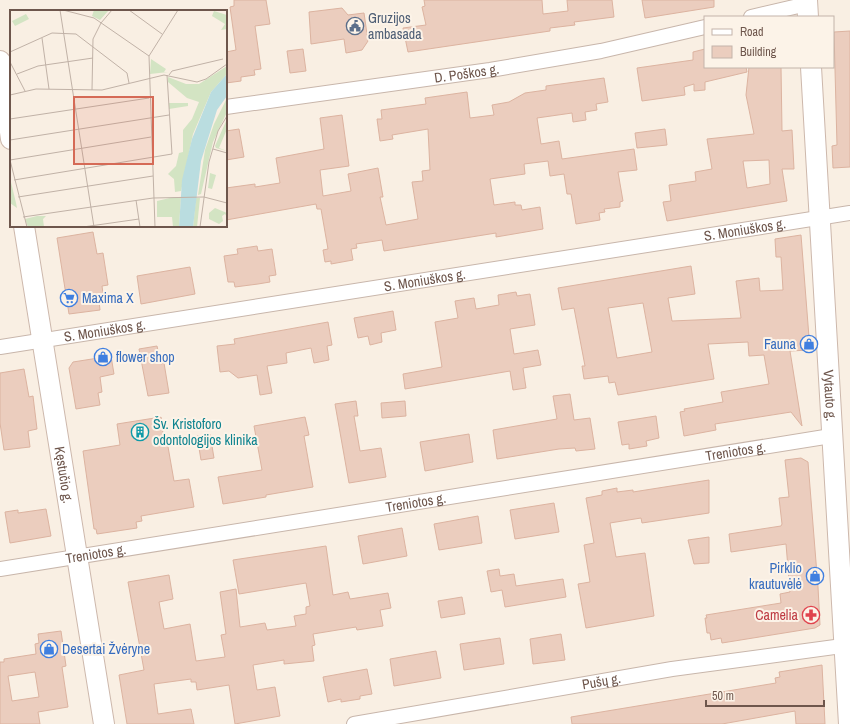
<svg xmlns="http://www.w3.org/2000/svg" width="850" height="724" viewBox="0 0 850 724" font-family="'Archivo Narrow',sans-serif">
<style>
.building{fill:#ebcdbe;stroke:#dcb3a0;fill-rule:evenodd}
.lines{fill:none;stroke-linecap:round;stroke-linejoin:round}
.street-casing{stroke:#c8b6ab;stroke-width:16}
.secondary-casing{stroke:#cdb8ac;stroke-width:22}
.street{stroke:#fff;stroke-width:14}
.secondary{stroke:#fff;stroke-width:20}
.labels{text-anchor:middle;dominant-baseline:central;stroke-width:4;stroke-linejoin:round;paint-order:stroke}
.service-label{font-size:14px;fill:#4e5e75;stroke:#fcf3e8;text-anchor:start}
.street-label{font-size:14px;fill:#6e564c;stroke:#fcf3e8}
.shop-label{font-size:14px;fill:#366cbe;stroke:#fcf3e8;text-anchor:start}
.culture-label{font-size:14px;fill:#0d838f;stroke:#fcf3e8;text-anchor:start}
.health-label{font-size:14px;fill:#be3a42;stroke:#fcf3e8;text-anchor:end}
.inset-road{fill:none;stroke:#c1b2a7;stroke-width:1}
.view{fill:#d56a56;fill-opacity:0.15;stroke:#d56a56;stroke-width:2}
.inset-edge{fill:none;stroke:#6e564c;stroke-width:2}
</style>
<rect width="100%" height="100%" fill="#f9efe3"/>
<path class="building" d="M 234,0 L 266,0 L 270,24 L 255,26 L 261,69 L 254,70 L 255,75 L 241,77 L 241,81 L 226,83 L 226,52 L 236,50 L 230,7 L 234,6 Z
M 424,0 L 542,0 L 543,14 L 568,11 L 567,0 L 612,0 L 614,17 L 574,22 L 575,25 L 550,28 L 550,31 L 408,52 L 403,28 L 426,25 L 422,7 L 425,6 Z
M 642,0 L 714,0 L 714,7 L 645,18 Z
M 342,8 L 348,15 L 364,13 L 368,41 L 362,50 L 346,53 L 344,39 L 311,44 L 309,12 Z
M 850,31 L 850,167 L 833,168 L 832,146 L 837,145 L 834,32 Z
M 303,49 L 306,71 L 290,73 L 287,51 Z
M 705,49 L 705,67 L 746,67 L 747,72 L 705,82 L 705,90 L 694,91 L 694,84 L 684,87 L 685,95 L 642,101 L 637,68 L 693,60 L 693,52 Z
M 749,67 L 781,67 L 782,131 L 792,130 L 794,169 L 782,169 L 787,201 L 667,221 L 663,202 L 671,201 L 669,185 L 696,181 L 695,172 L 712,169 L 707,139 L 754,134 L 746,95 ZM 769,160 L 770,184 L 747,188 L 743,161 Z
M 604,78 L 608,102 L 596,104 L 597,110 L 585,112 L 586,120 L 573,122 L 572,113 L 537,118 L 541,144 L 559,141 L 562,159 L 634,149 L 637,170 L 618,172 L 623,201 L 620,202 L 620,207 L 604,209 L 605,212 L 599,213 L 600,220 L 576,224 L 571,194 L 567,194 L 564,174 L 550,176 L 548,161 L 524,164 L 525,174 L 490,179 L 494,205 L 515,202 L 515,205 L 521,205 L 522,210 L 540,207 L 543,229 L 496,237 L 496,233 L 384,251 L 382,240 L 356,244 L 357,248 L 351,249 L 353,260 L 331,264 L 331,261 L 325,262 L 323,250 L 328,249 L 321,209 L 317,209 L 316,204 L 226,220 L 226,188 L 255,184 L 255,187 L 280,183 L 276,158 L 324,149 L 320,118 L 342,115 L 349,166 L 320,170 L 323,196 L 351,191 L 348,174 L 378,168 L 383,197 L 380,197 L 386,225 L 418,219 L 412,182 L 423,181 L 422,171 L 430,170 L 428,129 L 392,135 L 393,139 L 380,141 L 377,119 L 382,119 L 381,110 L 426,104 L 425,98 L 467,92 L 470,118 L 494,115 L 492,105 L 509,102 L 525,93 L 546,90 L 546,86 Z
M 239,129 L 244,157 L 226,160 L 226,131 Z
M 665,129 L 667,145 L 637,148 L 635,133 Z
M 93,232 L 97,254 L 103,253 L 108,285 L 102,286 L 104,301 L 99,301 L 100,310 L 69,314 L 57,238 Z
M 801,235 L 810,350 L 790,351 L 802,426 L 791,412 L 715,424 L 716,430 L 684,436 L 680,412 L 685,411 L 684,409 L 723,402 L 721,392 L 769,384 L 764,355 L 749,356 L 748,342 L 708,344 L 714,379 L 618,395 L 615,382 L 609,383 L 608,376 L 584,379 L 582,366 L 585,366 L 574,308 L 562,310 L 558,288 L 691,266 L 695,294 L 668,298 L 672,321 L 741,318 L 736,281 L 759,278 L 760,291 L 783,290 L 781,257 L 776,257 L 775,239 ZM 643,303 L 652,352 L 617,358 L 608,308 Z
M 257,246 L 258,251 L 272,249 L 276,275 L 269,276 L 270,282 L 258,284 L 235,287 L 234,282 L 228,282 L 224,256 L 238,254 L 237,249 Z
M 190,267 L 195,294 L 141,304 L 137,276 Z
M 516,292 L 517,296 L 530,294 L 535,325 L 510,329 L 514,354 L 538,350 L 541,365 L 523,368 L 526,388 L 513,390 L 510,371 L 405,389 L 403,374 L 442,367 L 435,322 L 458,318 L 455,301 L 474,298 L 476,309 L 499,305 L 498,295 Z
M 393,311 L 396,330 L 381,333 L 382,342 L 370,345 L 368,336 L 358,338 L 354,318 Z
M 328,322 L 332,345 L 327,346 L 329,360 L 314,363 L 311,348 L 286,353 L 287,363 L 267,366 L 272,393 L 260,395 L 257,375 L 238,378 L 229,371 L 220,372 L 217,346 L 235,344 L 234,339 Z
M 157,346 L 161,364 L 164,363 L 169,393 L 148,396 L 139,349 Z
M 111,356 L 114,374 L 100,377 L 102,392 L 98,393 L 100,405 L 76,409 L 69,368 L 73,362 Z
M 24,369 L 29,397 L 33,396 L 37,429 L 28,431 L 30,447 L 4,450 L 0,423 L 0,373 Z
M 570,394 L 574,420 L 590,418 L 595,449 L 576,451 L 575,448 L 559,449 L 497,459 L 493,430 L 557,419 L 553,396 Z
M 356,401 L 358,416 L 354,416 L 360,451 L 381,448 L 386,477 L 349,483 L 335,404 Z
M 405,401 L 406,416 L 382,418 L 381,403 Z
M 656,416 L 659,438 L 646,441 L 647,446 L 629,449 L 629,444 L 622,445 L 618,422 Z
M 161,417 L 164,442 L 167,441 L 174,481 L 189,479 L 194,507 L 141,516 L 142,521 L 136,522 L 137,528 L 97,534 L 96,529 L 94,529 L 83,451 L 120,445 L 117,424 Z
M 305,417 L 309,435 L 304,436 L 313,487 L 266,495 L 266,497 L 223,504 L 218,477 L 262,470 L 254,426 Z
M 210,434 L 214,458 L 201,460 L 197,436 Z
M 469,434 L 473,462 L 425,471 L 420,442 Z
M 801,458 L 808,462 L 818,587 L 820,625 L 815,628 L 722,643 L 721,638 L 711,640 L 710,633 L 707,633 L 705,618 L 707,618 L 706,615 L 781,603 L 780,594 L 790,592 L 786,544 L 731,552 L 729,534 L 781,526 L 782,524 L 779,498 L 789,497 L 785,460 Z
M 709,480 L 709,513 L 642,523 L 641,518 L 610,523 L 616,557 L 645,553 L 654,616 L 586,628 L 578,584 L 590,582 L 584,545 L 594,543 L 586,498 L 602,495 L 602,491 L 617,488 L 617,492 L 633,490 L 633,492 Z
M 554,503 L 559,532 L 515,539 L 510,510 Z
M 46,509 L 51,536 L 10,543 L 5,512 L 18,510 L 18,513 Z
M 478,516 L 482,543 L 439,550 L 434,524 Z
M 402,528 L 407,556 L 363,564 L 358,536 Z
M 709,537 L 709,563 L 694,564 L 688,540 Z
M 326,546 L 333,595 L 348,592 L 350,599 L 388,593 L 391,608 L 380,610 L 383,626 L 357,630 L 356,627 L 313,634 L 315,645 L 312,646 L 314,661 L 284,664 L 284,660 L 253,665 L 257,690 L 275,687 L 280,716 L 235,724 L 229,685 L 197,690 L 196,682 L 191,682 L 191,679 L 154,684 L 158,714 L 191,709 L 194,724 L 127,724 L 119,675 L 144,670 L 128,582 L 169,575 L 173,599 L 159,602 L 164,629 L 190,624 L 196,661 L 225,657 L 221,635 L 226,634 L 220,592 L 236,589 L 240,627 L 265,623 L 267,630 L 296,626 L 294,616 L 306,614 L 306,607 L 310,606 L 306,583 L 239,594 L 233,560 Z
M 499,569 L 500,576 L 514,574 L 516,586 L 563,579 L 566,597 L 505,607 L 502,590 L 491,592 L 487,571 Z
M 462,597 L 465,614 L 441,618 L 438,601 Z
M 61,631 L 66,666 L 62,667 L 68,707 L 38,712 L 40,724 L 0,724 L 0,662 L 4,662 L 4,659 L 36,654 L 35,644 L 39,643 L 38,634 ZM 35,672 L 39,697 L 12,701 L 8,676 Z
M 561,634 L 565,660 L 533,664 L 530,639 Z
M 500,638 L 504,664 L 464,670 L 460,644 Z
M 436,651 L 441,678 L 394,686 L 390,659 Z
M 822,665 L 825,724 L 796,724 L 795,711 L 722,724 L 572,724 L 571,717 L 776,683 L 775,678 L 780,677 L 779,672 Z
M 367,669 L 372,694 L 360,696 L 360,699 L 341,702 L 341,699 L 328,702 L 323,677 Z"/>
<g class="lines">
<defs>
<g id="street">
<path d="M 751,17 L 807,4"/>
<path id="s1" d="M 226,107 L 490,70 L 601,51 L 705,27"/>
<path id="s2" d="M 0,347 L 850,213"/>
<path id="s3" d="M 0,569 L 831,436"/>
<path id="s4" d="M 354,724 L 672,669 L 850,645"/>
</g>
<g id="secondary">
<path d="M 807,0 L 808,17"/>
<path d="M 0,61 L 11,139"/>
<path id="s5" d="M 811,67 L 849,724"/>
<path id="s6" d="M 24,226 L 104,724"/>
</g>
</defs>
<use href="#street" class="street-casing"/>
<use href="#secondary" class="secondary-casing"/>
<use href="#street" class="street"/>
<use href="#secondary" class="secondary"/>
</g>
<defs>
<symbol id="civic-ring" viewBox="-11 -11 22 22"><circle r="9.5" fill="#fcf3e8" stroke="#5c6f8a" stroke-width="1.5"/><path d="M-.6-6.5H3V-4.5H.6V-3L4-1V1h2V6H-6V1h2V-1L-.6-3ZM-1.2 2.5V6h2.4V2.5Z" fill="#5c6f8a"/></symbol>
<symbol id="supermarket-ring" viewBox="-11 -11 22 22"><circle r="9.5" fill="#fcf3e8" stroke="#3f7fe0" stroke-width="1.5"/><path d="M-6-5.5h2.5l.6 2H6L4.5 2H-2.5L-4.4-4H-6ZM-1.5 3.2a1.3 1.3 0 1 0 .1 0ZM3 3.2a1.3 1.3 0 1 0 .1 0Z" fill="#3f7fe0"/></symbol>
<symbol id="shop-ring" viewBox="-11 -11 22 22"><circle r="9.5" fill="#fcf3e8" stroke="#3f7fe0" stroke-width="1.5"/><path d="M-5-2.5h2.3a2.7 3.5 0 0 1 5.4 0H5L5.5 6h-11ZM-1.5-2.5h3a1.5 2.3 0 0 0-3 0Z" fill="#3f7fe0"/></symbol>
<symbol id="building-ring" viewBox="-11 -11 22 22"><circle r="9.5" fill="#fcf3e8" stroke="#0f9aa8" stroke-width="1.5"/><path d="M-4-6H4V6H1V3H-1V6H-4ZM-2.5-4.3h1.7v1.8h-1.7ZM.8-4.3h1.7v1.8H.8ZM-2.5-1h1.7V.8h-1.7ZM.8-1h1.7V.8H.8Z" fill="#0f9aa8"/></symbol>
<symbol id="pharmacy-ring" viewBox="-11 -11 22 22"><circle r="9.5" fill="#fcf3e8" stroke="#e0444e" stroke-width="1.5"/><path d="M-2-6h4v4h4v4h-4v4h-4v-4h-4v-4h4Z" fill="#e0444e"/></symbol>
</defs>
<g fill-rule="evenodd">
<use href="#civic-ring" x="345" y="16" width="20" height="20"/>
<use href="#supermarket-ring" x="59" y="288" width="20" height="20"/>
<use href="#shop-ring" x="799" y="334" width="20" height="20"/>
<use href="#shop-ring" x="93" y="347" width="20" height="20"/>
<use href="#building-ring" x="130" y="422" width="20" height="20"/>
<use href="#shop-ring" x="805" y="566" width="20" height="20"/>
<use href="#pharmacy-ring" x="801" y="605" width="20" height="20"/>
<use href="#shop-ring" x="39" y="639" width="20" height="20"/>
</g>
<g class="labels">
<g class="service-label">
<text x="368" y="18">Gruzijos<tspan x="368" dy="16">ambasada</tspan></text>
</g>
<g class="street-label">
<text stroke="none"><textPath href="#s1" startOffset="243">D. Poškos g.</textPath></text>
<text stroke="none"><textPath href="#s2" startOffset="754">S. Moniuškos g.</textPath></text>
<text stroke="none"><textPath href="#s2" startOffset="430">S. Moniuškos g.</textPath></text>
<text stroke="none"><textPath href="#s2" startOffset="106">S. Moniuškos g.</textPath></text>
<text stroke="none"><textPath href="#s5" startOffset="329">Vytauto g.</textPath></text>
<text stroke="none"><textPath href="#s3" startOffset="745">Treniotos g.</textPath></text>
<text stroke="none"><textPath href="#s6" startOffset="252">Kęstučio g.</textPath></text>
<text stroke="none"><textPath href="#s3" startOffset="421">Treniotos g.</textPath></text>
<text stroke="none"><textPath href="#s3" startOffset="97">Treniotos g.</textPath></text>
<text stroke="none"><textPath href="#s4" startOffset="251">Pušų g.</textPath></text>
</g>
<g class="shop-label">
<text x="82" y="298">Maxima X</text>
<text x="796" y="344" text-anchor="end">Fauna</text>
<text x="116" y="357">flower shop</text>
<text x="802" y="568" text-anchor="end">Pirklio<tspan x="802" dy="16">krautuvėlė</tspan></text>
<text x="62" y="649">Desertai Žvėryne</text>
</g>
<g class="culture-label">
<text x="153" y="424">Šv. Kristoforo<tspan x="153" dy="16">odontologijos klinika</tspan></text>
</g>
<g class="health-label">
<text x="798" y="615">Camelia</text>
</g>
</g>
<g transform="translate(10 10)">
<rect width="217" height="217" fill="#f9efe3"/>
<path d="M 84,0 L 99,0 L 90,10 L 82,6 ZM 204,1 L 217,5 L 217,19 L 211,20 L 215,14 L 202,6 ZM 16,4 L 19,9 L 5,16 L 2,11 ZM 141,49 L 156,59 L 154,62 L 158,62 L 140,64 ZM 217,56 L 217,64 L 201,82 L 183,124 L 171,181 L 165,182 L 164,169 L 158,164 L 166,156 L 169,143 L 173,142 L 173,120 L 182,109 L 189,92 L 177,88 L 158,72 L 158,67 L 176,74 L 189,74 ZM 217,88 L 217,102 L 203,132 L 191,184 L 188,185 L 195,140 L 204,114 ZM 159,93 L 178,93 L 178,96 L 159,99 ZM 217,109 L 217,119 L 209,138 L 217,141 L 206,138 L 205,136 ZM 200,163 L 206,165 L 202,179 L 198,178 ZM 0,168 L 6,193 L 7,198 L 0,193 ZM 164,187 L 171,187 L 169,217 L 163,217 L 162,207 L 147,207 L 147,191 ZM 186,188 L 190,188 L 187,217 L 183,217 ZM 205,198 L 217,203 L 217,207 L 215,204 L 212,206 L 213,211 L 209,214 L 199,209 L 199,203 ZM 27,206 L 36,206 L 33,209 L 34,217 L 18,217 L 15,209 Z" fill="#d3e4c3"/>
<path d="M 217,64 L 217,86 L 207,100 L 191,151 L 183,217 L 169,217 L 172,170 L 182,129 L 201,82 Z" fill="#badde0"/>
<path class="inset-road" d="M 50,0 L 84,217M 53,0 L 84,8 L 139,46M 119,0 L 152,24M 32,28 L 39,79M 0,42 L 42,23 L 66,24 L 117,63 L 119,73M 0,52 L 15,81M 7,64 L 28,56 L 83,48M 159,65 L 162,61 L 213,49M 82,80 L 83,29 L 91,13 L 102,0M 0,85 L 26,79 L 92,80 L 154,65 L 187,72 L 196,69 L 217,54M 0,109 L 139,88M 0,130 L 159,105M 203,139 L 217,143M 0,150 L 141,127M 0,150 L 17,217M 4,170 L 162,144 L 157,65M 8,187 L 143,166M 194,187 L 217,193M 126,190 L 130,217M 13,207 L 143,188 L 194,187M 73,217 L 129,209M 145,217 L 139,46 L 168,0M 190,217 L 199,152 L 208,121 L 217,106"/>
<path class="view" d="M 64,87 L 143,87 L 143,154 L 64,154 Z"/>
<rect width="217" height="217" class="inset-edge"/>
</g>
<rect x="704" y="16" width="130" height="52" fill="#fcf3e8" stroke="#c3b4aa"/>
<rect x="712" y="29" width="20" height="6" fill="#ffffff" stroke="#c3b4aa"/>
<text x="740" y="36" font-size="12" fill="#6e564c">Road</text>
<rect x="712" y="46" width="20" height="12" fill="#ebcdbe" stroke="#c3b4aa"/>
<text x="740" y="56" font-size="12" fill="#6e564c">Building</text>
<path d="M706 700v6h118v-6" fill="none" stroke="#6e564c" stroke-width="2"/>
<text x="712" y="700" font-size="12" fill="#6e564c" stroke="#fcf3e8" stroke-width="3" paint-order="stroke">50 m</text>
</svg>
